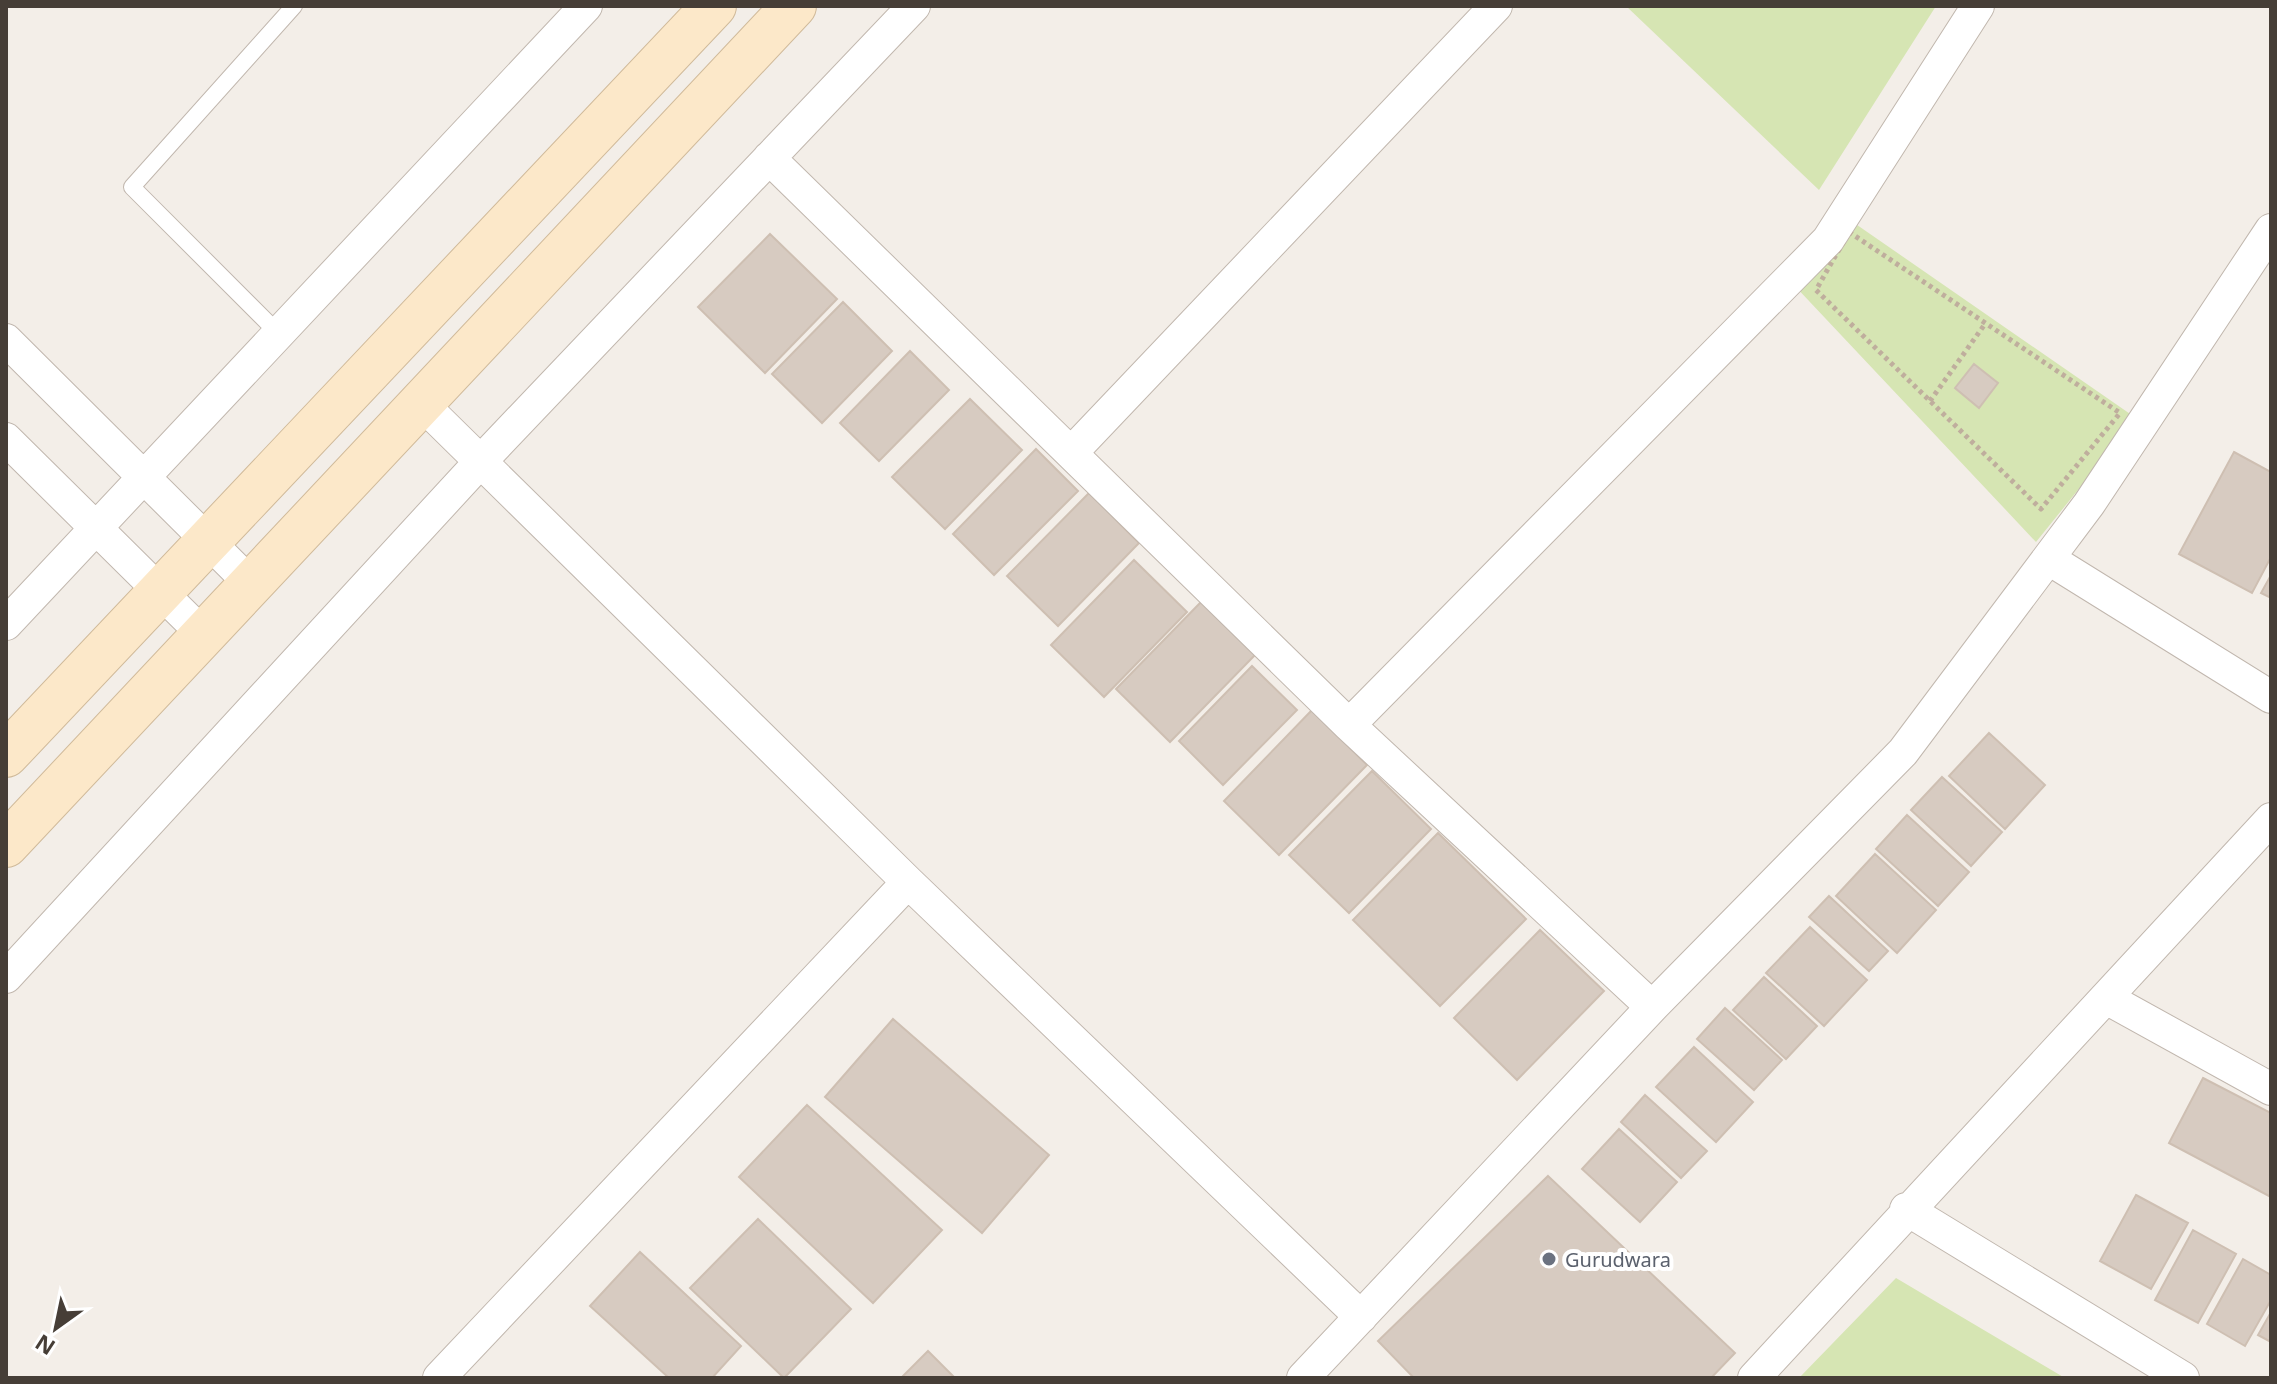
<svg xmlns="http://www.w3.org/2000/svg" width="2277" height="1384" viewBox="0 0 2277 1384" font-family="'Noto Sans',sans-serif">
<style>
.green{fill:#d6e5b3}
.building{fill:#d7cbc1;stroke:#cebfb2;stroke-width:2}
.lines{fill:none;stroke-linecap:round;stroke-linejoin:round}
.lane-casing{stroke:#c1b7ae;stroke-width:18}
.street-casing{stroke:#c1b7ae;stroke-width:34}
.secondary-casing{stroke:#d0ba9a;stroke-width:46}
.path{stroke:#bfae9d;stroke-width:5;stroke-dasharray:4 4;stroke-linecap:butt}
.lane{stroke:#fff;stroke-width:16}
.street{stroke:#fff;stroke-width:32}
.secondary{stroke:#fce8c9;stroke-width:44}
.worship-dot{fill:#6b7280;stroke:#fff;stroke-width:3}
.labels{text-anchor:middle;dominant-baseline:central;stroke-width:8;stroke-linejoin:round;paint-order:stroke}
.worship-label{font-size:20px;fill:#5b616d;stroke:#fff;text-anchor:start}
</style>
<rect width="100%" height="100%" fill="#f3eee8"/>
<path class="green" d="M 1626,6 L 1936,6 L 1819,190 Z
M 1847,218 L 2136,418 L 2036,542 L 1793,284 Z
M 1896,1278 L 2065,1378 L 1799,1378 Z"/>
<path class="building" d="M 770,234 L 837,299 L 765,373 L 698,307 Z
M 843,302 L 892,351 L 822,423 L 772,374 Z
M 910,351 L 949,390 L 879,461 L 840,423 Z
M 1974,364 L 1998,383 L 1979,408 L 1955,388 Z
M 970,399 L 1022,450 L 945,529 L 892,477 Z
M 1036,449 L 1078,491 L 994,575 L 953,534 Z
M 2234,452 L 2271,472 L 2271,557 L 2252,593 L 2179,554 Z
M 1089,493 L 1139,543 L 1058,626 L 1007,576 Z
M 1134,560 L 1187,612 L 1104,697 L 1051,645 Z
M 2271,575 L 2271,598 L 2261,593 Z
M 1201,602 L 1255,655 L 1170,742 L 1116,689 Z
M 1252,666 L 1297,710 L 1223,785 L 1179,741 Z
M 1312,710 L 1367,765 L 1279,855 L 1224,801 Z
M 1989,733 L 2045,785 L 2005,829 L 1949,776 Z
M 1372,771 L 1431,829 L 1349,913 L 1289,855 Z
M 1942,777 L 2002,832 L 1971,866 L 1911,810 Z
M 1907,815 L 1969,872 L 1938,906 L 1876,849 Z
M 1438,833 L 1526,919 L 1440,1006 L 1353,920 Z
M 1875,854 L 1936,910 L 1897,953 L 1836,896 Z
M 1829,896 L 1888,951 L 1869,971 L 1809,917 Z
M 1810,927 L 1867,980 L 1824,1026 L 1766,973 Z
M 1540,930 L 1604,991 L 1517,1080 L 1454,1018 Z
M 1764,977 L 1817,1026 L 1786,1059 L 1733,1010 Z
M 1725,1008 L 1782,1060 L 1754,1090 L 1697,1039 Z
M 893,1019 L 1049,1155 L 982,1233 L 825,1097 Z
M 1694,1047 L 1753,1102 L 1716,1142 L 1656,1087 Z
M 2203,1078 L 2271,1113 L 2271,1197 L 2169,1143 Z
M 1645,1095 L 1707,1151 L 1681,1178 L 1621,1122 Z
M 807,1105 L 942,1230 L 873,1303 L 739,1177 Z
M 1619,1129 L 1677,1182 L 1640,1222 L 1582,1169 Z
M 1548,1176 L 1735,1353 L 1711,1378 L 1414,1378 L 1378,1341 Z
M 2136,1195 L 2188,1223 L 2151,1289 L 2100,1261 Z
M 758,1219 L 851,1309 L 784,1378 L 690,1288 Z
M 2193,1230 L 2236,1254 L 2198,1323 L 2155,1300 Z
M 640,1252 L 741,1346 L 712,1378 L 669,1378 L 590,1306 Z
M 2243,1259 L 2271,1275 L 2271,1300 L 2245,1346 L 2207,1324 Z
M 2271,1312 L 2271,1342 L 2258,1335 Z
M 928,1351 L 955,1378 L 901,1378 Z"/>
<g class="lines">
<defs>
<path id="lane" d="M 278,333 L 132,187 L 294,6"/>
<path id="street" d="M 769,158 L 1349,725 L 1652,1007
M 6,340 L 251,584
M 421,403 L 908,882 L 1361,1317
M 6,439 L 204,635
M 1071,453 L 1496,6
M 2049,559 L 2271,697
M 6,624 L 586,6
M 1349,725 L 1828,240 L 1978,6
M 6,977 L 481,461 L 914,6
M 2108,999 L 2271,1089
M 1906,1209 L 2183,1378
M 439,1378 L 908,882
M 1303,1378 L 1652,1007 L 1903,752 L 2089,504 L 2271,230
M 1754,1378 L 2271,819"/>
<path id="secondary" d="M 6,755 L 714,6
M 6,845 L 794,6"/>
</defs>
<use href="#lane" class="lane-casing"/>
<use href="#street" class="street-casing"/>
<use href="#secondary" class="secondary-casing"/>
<path class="path" d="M 1849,232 L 2120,413 L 2041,509 L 1816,290 Z
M 1930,401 L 1985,324"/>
<use href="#lane" class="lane"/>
<use href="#street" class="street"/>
<use href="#secondary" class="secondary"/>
</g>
<circle class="worship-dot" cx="1549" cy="1259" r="8"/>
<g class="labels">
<g class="worship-label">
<text x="1565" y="1259">Gurudwara</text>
</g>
</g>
<rect width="2277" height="1384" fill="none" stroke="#463e37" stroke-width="16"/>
<g transform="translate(56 1328) rotate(213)" stroke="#ffffff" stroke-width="6" paint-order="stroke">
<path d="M0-6L14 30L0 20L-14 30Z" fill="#463e37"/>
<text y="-12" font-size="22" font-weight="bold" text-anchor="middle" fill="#463e37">N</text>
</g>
</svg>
